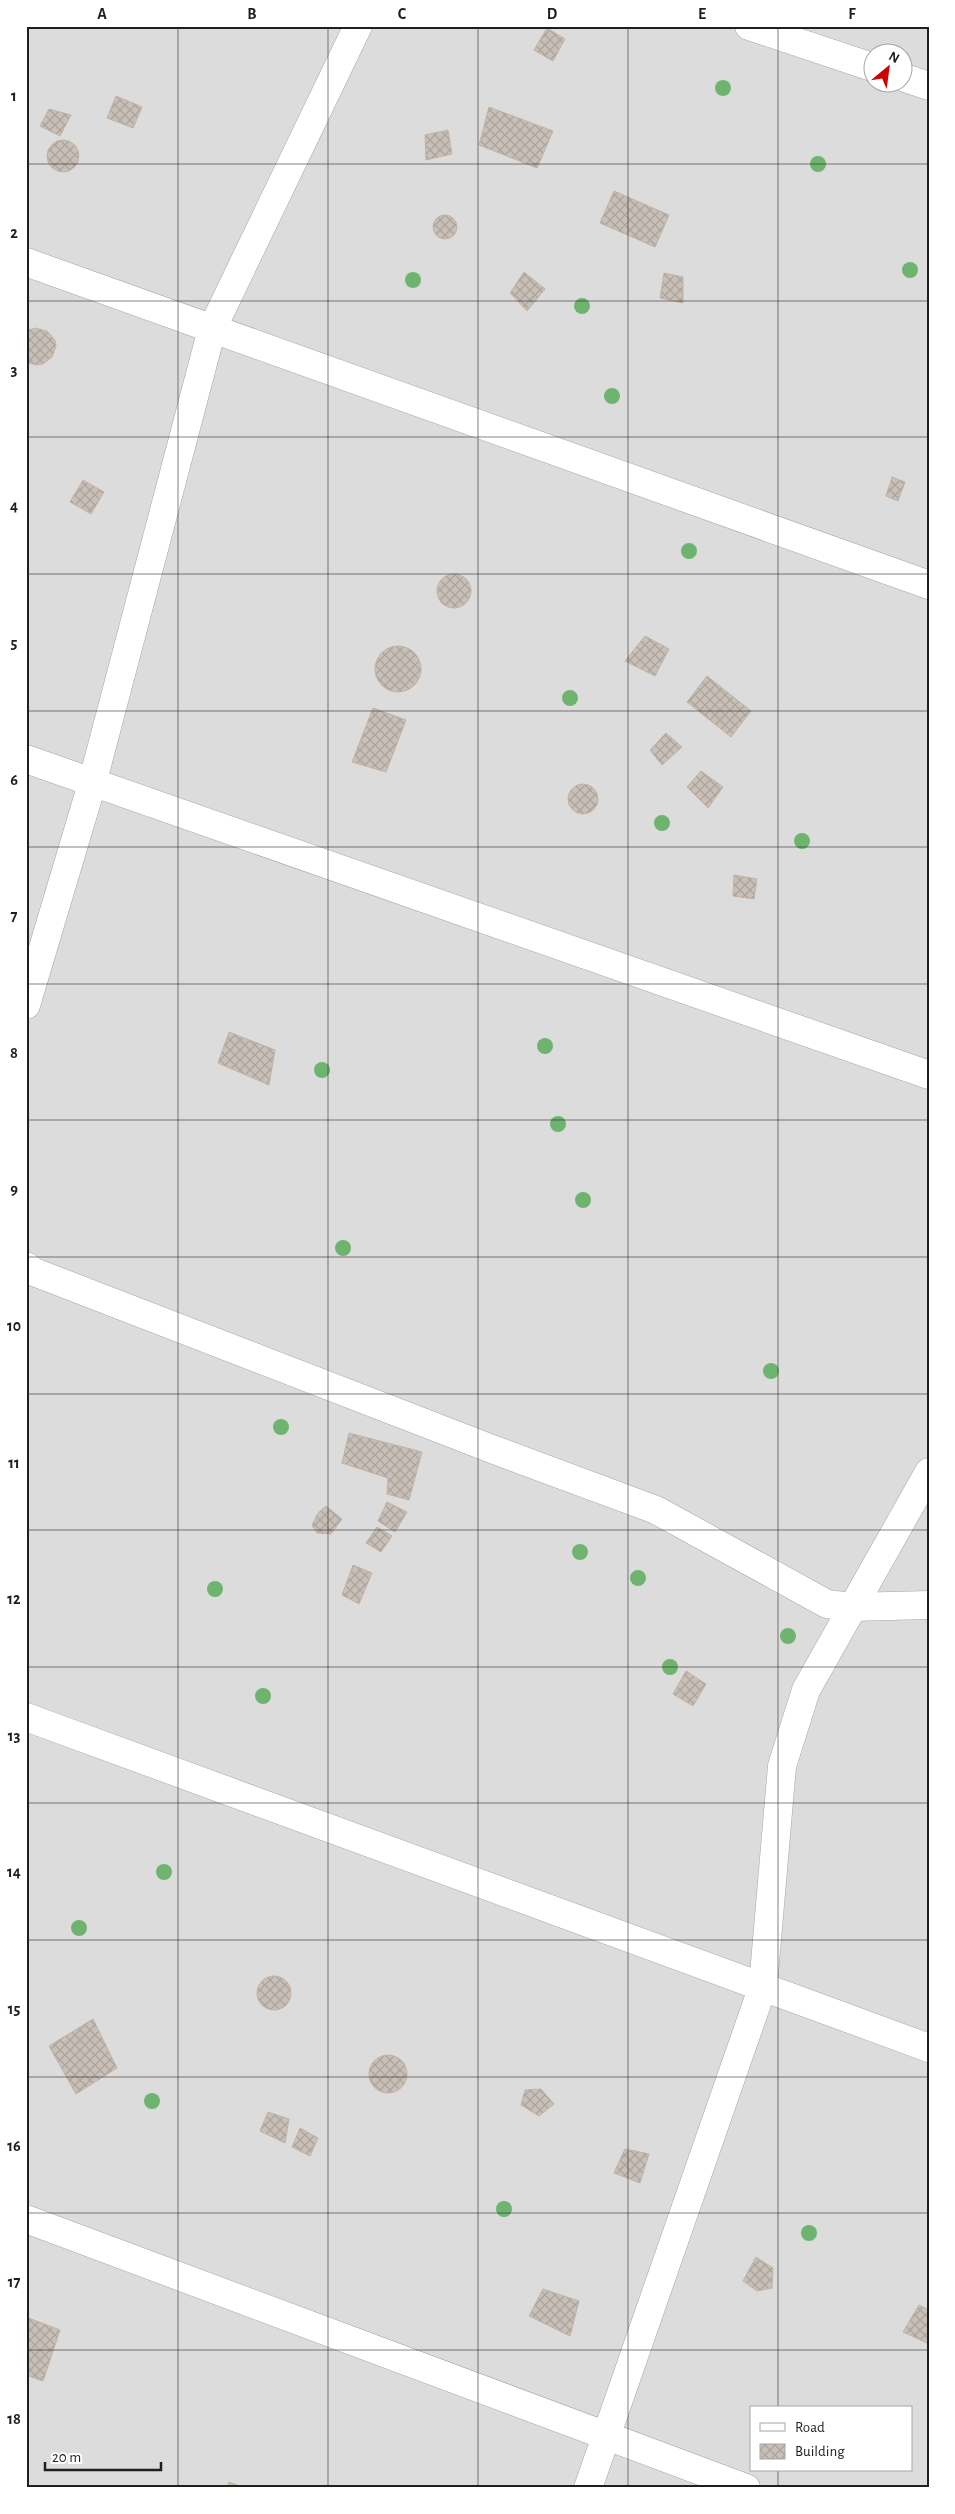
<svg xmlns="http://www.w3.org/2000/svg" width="955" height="2514" viewBox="0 0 955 2514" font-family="'Alegreya Sans',sans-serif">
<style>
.residential{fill:#dddcdc;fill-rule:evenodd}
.building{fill:url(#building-cross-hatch);stroke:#c3b2a5}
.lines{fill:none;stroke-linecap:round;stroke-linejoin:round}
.minor-casing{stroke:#a6a6a6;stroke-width:29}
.minor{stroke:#fff;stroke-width:28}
.tree{fill:#6eb46f}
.grid{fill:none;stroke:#1f1f1f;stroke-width:1;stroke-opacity:0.55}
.neatline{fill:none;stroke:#1f1f1f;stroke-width:2}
.grid-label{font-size:16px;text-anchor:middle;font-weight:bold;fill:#1f1f1f}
</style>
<defs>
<pattern id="building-cross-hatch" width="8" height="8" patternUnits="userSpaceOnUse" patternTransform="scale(1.25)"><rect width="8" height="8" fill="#c8bfb7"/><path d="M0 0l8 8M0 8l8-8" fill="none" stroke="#aba49d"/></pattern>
</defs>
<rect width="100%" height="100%" fill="#f0ece4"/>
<path class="residential" d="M 26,26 L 929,26 L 929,2488 L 26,2488 ZM 872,52 L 902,52 L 902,82 L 872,82 ZM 751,2408 L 911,2408 L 911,2470 L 751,2470 Z"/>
<path class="building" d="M 547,28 L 565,39 L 553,61 L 534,50 Z
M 116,96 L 142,107 L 133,128 L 107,118 Z
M 489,107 L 553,131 L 537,168 L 479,145 Z
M 49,109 L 71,115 L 60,136 L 40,126 Z
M 448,130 L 452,154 L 426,160 L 425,135 Z
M47 156a16 16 0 1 1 32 0a16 16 0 1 1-32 0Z
M 614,191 L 669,215 L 655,247 L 600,223 Z
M433 227a12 12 0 1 1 24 0a12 12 0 1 1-24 0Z
M 524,272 L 545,289 L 527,311 L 510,293 Z
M 664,273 L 683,277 L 683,303 L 660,298 Z
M 35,328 L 47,331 L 55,340 L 56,346 L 52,357 L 43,364 L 36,365 L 26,362 L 26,331 Z
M 892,477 L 905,482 L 898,501 L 886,496 Z
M 83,480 L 104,492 L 91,514 L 70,502 Z
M437 591a17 17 0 1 1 34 0a17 17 0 1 1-34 0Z
M 645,636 L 669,649 L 655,676 L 625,661 Z
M375 669a23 23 0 1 1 46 0a23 23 0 1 1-46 0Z
M 707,676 L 751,711 L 731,737 L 687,702 Z
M 373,708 L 406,720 L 386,772 L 352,762 Z
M 666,733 L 682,747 L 662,765 L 650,750 Z
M 701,771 L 723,787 L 708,808 L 687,787 Z
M568 799a15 15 0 1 1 30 0a15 15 0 1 1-30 0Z
M 734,875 L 757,879 L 754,899 L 733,896 Z
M 229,1032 L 275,1050 L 269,1085 L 218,1063 Z
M 349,1433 L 422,1452 L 409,1500 L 387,1494 L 388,1478 L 342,1463 Z
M 387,1502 L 407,1512 L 395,1532 L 378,1521 Z
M 326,1506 L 342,1519 L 331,1534 L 317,1533 L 312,1525 L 318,1513 Z
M 377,1527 L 392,1536 L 381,1552 L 366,1543 Z
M 353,1565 L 372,1573 L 359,1604 L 342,1595 Z
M 686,1671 L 706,1684 L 693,1706 L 673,1694 Z
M257 1993a17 17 0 1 1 34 0a17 17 0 1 1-34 0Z
M 93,2019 L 117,2068 L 76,2094 L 49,2046 Z
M369 2074a19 19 0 1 1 38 0a19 19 0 1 1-38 0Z
M 541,2089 L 554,2104 L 539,2116 L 521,2105 L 525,2090 Z
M 268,2112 L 289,2119 L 285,2143 L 260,2131 Z
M 300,2128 L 318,2138 L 310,2156 L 292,2147 Z
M 625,2149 L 649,2154 L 640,2183 L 614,2173 Z
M 756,2257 L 773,2268 L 772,2288 L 757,2291 L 743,2281 Z
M 543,2289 L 579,2301 L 570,2336 L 529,2316 Z
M 919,2305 L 929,2310 L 929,2344 L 903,2332 Z
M 26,2317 L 60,2330 L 43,2381 L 26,2375 Z
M 229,2482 L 245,2488 L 227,2488 Z"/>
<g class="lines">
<defs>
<path id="minor" d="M 749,26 L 872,67
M 902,77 L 929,86
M 26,262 L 929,585
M 26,759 L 929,1075
M 26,1005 L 92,784 L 212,329 L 358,26
M 26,1266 L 34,1272 L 492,1449 L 656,1510 L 827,1604 L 851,1607 L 929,1605
M 26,1717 L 929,2048
M 26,2219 L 746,2488
M 588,2488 L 763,1986 L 782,1766 L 806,1690 L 929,1472"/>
</defs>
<use href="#minor" class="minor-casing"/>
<use href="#minor" class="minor"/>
</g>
<g class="tree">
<circle cx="723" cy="88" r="8"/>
<circle cx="818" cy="164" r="8"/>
<circle cx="910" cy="270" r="8"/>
<circle cx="413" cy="280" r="8"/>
<circle cx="582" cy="306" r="8"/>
<circle cx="612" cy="396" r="8"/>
<circle cx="689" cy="551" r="8"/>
<circle cx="570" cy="698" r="8"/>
<circle cx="662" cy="823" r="8"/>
<circle cx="802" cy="841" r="8"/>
<circle cx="545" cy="1046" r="8"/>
<circle cx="322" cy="1070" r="8"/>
<circle cx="558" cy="1124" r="8"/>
<circle cx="583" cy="1200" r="8"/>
<circle cx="343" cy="1248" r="8"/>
<circle cx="771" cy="1371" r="8"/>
<circle cx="281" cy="1427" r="8"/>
<circle cx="580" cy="1552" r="8"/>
<circle cx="638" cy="1578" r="8"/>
<circle cx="215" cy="1589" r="8"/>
<circle cx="788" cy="1636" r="8"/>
<circle cx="670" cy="1667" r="8"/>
<circle cx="263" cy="1696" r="8"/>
<circle cx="164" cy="1872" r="8"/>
<circle cx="79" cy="1928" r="8"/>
<circle cx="152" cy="2101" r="8"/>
<circle cx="504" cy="2209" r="8"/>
<circle cx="809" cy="2233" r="8"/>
</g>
<path class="grid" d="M 178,26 L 178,2488M 328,26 L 328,2488M 478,26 L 478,2488M 628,26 L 628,2488M 778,26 L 778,2408M 26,164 L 929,164M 26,301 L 929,301M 26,437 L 929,437M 26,574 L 929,574M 26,711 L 929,711M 26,847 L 929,847M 26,984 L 929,984M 26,1120 L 929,1120M 26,1257 L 929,1257M 26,1394 L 929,1394M 26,1530 L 929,1530M 26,1667 L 929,1667M 26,1803 L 929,1803M 26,1940 L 929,1940M 26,2077 L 929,2077M 26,2213 L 929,2213M 26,2350 L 929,2350M 778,2470 L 778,2488"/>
<rect width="955" height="2514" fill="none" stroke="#ffffff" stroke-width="55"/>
<rect x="750" y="2406" width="162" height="65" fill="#ffffff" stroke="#a5a5a5"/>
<rect x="760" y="2423" width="25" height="8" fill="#ffffff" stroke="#a5a5a5"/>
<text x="795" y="2432" font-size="15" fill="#1f1f1f">Road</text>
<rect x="760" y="2444" width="25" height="15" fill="url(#building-cross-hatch)" stroke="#a5a5a5"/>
<text x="795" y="2456" font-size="15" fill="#1f1f1f">Building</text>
<g transform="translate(888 68) rotate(29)"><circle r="24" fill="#ffffff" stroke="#a5a5a5"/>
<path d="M0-4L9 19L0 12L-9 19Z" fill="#ce0000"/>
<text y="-8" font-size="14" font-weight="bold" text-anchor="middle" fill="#1f1f1f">N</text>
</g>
<path d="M45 2462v8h116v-8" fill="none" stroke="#1f1f1f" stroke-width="2.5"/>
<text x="52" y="2462" font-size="15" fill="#1f1f1f" stroke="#ffffff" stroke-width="4" paint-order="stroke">20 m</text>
<rect x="28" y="28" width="900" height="2458" class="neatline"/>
<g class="grid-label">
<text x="102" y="19">A</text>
<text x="252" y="19">B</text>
<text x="402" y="19">C</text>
<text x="552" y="19">D</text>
<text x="702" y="19">E</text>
<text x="852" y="19">F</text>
<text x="14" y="101">1</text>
<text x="14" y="238">2</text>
<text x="14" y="375">3</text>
<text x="14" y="511">4</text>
<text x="14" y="648">5</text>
<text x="14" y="785">6</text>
<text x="14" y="921">7</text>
<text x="14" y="1058">8</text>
<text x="14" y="1194">9</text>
<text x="14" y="1331">10</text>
<text x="14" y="1468">11</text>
<text x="14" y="1604">12</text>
<text x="14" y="1741">13</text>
<text x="14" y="1877">14</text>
<text x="14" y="2014">15</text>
<text x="14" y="2151">16</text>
<text x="14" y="2287">17</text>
<text x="14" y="2424">18</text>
</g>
</svg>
